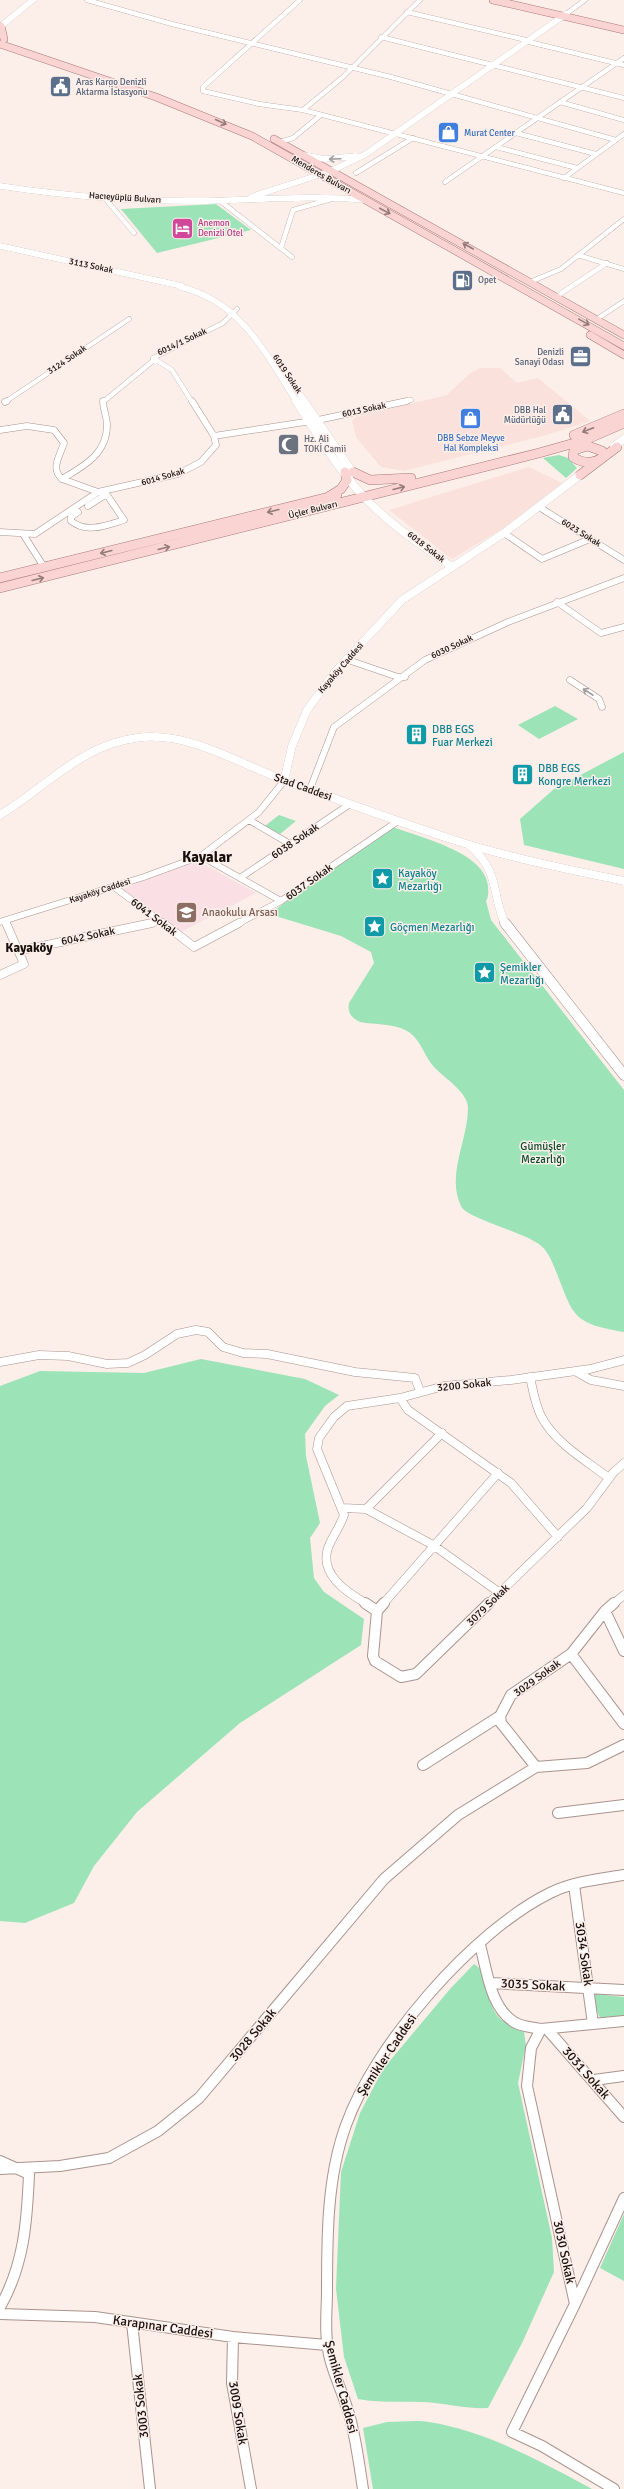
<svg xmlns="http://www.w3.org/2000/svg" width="624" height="2489" viewBox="0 0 624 2489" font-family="Signika,sans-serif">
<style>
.commercial{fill:#fbe1dc}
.education{fill:#fae0e5}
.green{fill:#9ce4b7}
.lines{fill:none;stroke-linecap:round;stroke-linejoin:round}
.minor-far3-casing{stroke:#a9948c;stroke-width:5}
.minor-far2-casing{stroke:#a9948c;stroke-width:7}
.minor-far1-casing{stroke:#a9948c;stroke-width:9}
.minor-casing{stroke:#a9948c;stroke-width:12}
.tertiary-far2-casing{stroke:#a9948c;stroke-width:6}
.tertiary-far1-casing{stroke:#a9948c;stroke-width:8}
.tertiary-casing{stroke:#a9948c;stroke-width:11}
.primary-far1-casing{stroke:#a87b7a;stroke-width:8}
.primary-casing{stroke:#a87b7a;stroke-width:10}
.minor-far3{stroke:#fff;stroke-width:4.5}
.minor-far2{stroke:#fff;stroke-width:6}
.minor-far1{stroke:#fff;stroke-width:8}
.minor{stroke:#fff;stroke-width:10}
.tertiary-far2{stroke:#fff;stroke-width:6}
.tertiary-far1{stroke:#fff;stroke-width:8}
.tertiary{stroke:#fff;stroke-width:10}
.primary-far1{stroke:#fad3d3;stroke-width:7}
.primary{stroke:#fad3d3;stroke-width:9}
.oneway{stroke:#937b79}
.oneway2{stroke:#a29f9e}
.labels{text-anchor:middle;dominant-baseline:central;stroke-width:3;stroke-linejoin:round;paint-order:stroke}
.far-service-label{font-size:9px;fill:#4e5e75;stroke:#fceee9;text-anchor:start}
.far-shop-label{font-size:9px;fill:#366cbe;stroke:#fceee9;text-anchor:start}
.far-street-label{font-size:9px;fill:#160f0c;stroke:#fceee9}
.far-hotel-label{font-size:9px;fill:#b23c85;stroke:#fceee9;text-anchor:start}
.far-worship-label{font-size:9px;fill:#5b616d;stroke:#fceee9;text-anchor:start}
.culture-label{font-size:11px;fill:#0d838f;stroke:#fceee9;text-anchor:start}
.street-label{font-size:11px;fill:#160f0c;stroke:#fceee9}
.education-label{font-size:11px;fill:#785e54;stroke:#fceee9;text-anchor:start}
.park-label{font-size:11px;fill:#0c4a2c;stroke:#fceee9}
.quarter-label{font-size:13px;font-weight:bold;fill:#160f0c;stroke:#fceee9}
.near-street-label{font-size:13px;fill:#160f0c;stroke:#fceee9}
.district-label{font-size:15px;font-weight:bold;fill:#160f0c;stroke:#fceee9}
</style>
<rect width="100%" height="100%" fill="#fceee9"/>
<path class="commercial" d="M 480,368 L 500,368 L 517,383 L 538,378 L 590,421 L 550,434 L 404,471 L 381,467 L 356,437 L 352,421 L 355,417 L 447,395 L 469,374 Z
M 529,467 L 562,483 L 502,529 L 452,559 L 389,510 Z"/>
<path class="education" d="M 198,861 L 256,893 L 181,932 L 122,889 Z"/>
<path class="green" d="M 216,204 L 251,230 L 157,253 L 121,209 Z
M 559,455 L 568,458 L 577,468 L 566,478 L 543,458 Z
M 555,706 L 578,719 L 539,739 L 518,725 Z
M 624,752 L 624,869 L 524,845 L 520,819 L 554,789 Z
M 279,815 L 296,821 L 280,834 L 265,826 Z
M 393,827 C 421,838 485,852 488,886 C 488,891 489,897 486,901 L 491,920 L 624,1090 L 624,1332 C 570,1323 574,1315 555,1269 C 551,1259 547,1250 539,1244 C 523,1232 466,1218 461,1206 C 446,1175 468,1140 468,1108 C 468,1092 444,1078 434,1067 C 424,1056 421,1039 407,1031 C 394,1023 375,1025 360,1022 C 352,1018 347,1013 349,1003 L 374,963 L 371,952 L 341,936 L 269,914 Z
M 201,1359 L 305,1379 L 339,1395 L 325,1406 L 305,1434 L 306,1456 L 320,1523 L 310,1538 L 314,1578 L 324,1592 L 364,1619 L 361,1645 L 240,1723 L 137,1812 L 94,1866 L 74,1903 L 25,1923 L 0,1921 L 0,1386 L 40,1371 L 144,1373 Z
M 474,1964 C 500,1979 473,2016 524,2032 L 526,2045 L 518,2083 L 552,2238 L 554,2272 L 523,2341 L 488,2408 C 469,2409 453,2405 435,2403 C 409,2400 384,2404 358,2399 L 344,2357 L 336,2289 L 341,2172 L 360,2113 L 383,2069 L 450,1989 Z
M 595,1994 L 624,1997 L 624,2016 L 600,2018 L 595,2006 Z
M 624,2214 L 624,2281 L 600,2268 Z
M 387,2422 C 400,2422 416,2420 429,2422 C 486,2431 542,2462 592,2489 L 373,2489 L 363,2428 Z"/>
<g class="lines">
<defs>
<path id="minor-far3" d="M 87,0 L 172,24 L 391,77 L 616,140
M 300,0 L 203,87 L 203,91 L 259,104 L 303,110 L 624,193
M 407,12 L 526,40
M 566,14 L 585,0
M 381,37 L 624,98
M 525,41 L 624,65
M 560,102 L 624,120
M 303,110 L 343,77 L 420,0
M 516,133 L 596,154
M 280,142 L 293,138 L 321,115
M 496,147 L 577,168
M 356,173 L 413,138
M 564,178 L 624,134
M 445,182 L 624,58
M 104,197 L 134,233
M 219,200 L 292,257
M 281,248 L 293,210 L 335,198
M 578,255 L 624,269
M 530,282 L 561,269 L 624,219
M 560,294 L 607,263
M 600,317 L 624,301
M 5,402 L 129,319
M 103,402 L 154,360
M 192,402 L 172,370 L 153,358 L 223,323 L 237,309
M 402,402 L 411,400"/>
<path id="minor-far2" d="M 192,401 L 214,436
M 5,402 L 7,401
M 0,430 L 27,426 L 54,430 L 64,443 C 60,456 50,468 62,479 L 98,492
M 62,479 C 84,466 107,454 107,425 C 107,417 103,409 103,401
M 88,506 L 105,495
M 539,507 L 624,560
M 78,512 L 71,517 L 71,521 C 87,534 107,525 124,520 L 105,492
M 0,532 L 35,534 L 98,492 L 178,474 L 201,462 L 216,445 L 214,436 L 318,420 L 407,401
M 504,533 L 542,559 L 590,539
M 23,534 L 44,567
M 557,602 L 601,633 L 624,627
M 348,660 L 398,677 L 405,677
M 570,680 L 599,699 L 602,707
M 310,789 L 334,727 L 425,660 L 508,622 L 624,578
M 249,820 L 290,844
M 201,856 L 281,901
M 240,878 L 350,804
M 114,887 L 164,924
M 5,921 L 7,924
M 0,922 L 144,877 L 201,856 L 259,812 L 284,781
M 147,924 L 159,922
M 237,924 L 281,901 L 398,821"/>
<path id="minor-far1" d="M 163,923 L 194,947 L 239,923
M 18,951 L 152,923
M 0,975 L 24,964 L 6,923
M 0,1362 L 39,1355 L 68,1356 L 107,1364 L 128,1363 L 145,1355 L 177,1334 L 196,1330 L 208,1332 L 223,1347 L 243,1353 L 267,1354 L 355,1372 L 415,1378 L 420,1391
M 575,1371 L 591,1380 L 624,1386
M 530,1377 C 533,1390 535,1404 541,1416 C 555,1443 585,1460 609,1478
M 400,1398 L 408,1410 L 511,1483 L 558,1537
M 342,1508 L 366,1509 L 433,1545 L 500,1593
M 366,1509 L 442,1433
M 367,1604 C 348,1593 319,1575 328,1548 C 332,1537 340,1527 344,1515 L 317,1449 L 319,1438 L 334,1417 L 347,1406 L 400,1398 L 444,1386 L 511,1380 L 590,1369 L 624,1360
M 383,1604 L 498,1473
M 488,1604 L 587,1508 L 613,1473 L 624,1463
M 613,1604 L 624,1595"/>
<path id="minor" d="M 365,1603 L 377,1611
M 377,1611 L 373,1656 L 375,1661 L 401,1677 L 416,1674 L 489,1603
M 377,1611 L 384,1603
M 605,1611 L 624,1651
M 571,1654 L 624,1724
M 500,1716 L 501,1723 L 536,1767
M 423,1765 L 500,1716 L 511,1695 L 571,1654 L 605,1611 L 614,1603
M 558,1813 L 624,1805
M 574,1885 L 593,2024
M 480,1945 C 487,1970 490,2007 514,2022 C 522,2027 532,2027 541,2029
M 491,1983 L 624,1990
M 547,2029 L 624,2117
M 594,2080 L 624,2076
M 0,2161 L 29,2174 C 27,2222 24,2265 0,2307
M 0,2169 L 60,2166 L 109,2158 L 158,2131 L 199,2098 L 384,1879 L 458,1815 L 536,1767 L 587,1763 L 624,1745
M 575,2304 L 624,2198
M 0,2314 L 95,2317 L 233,2337 L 327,2345
M 132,2323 L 150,2489
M 233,2337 L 232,2383 L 251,2489
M 363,2489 C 359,2464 356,2438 349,2414 C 342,2389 329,2367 327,2341 C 325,2325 327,2308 327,2291 C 327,2236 327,2177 346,2125 C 375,2044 473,1931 550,1893 C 572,1882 599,1879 624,1875
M 614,2489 L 542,2446 L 512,2432 L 575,2304 L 527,2086 L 531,2048 L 541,2029 L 624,2021"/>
<path id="tertiary-far2" d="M 0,27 L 33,0
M 303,155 L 325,159 L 356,156
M 0,186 C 67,196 134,202 202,201 C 257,200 310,195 365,200
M 251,197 L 331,171 L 366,154 L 566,14
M 0,246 L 182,286
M 180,287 C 240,300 266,354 297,402
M 287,375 L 305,402"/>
<path id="tertiary-far1" d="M 296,401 C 319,437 341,475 372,505 C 396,529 425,547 452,567
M 304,401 L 353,473
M 614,446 L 624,439
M 284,781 L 292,746 L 307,710 L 334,673 L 402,600 L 504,533 L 580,475
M 0,815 C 45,788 81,745 136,738 C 188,730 239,764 286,781 C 342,801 398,822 454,840 C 510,858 567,869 624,881
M 470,846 C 500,872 491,892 505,924"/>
<path id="tertiary" d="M 505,923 L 624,1075"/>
<path id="primary-far1" d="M 493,0 L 624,30
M 1,26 L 4,39
M 0,44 L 156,97 L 252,136 L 624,346
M 274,139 L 624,335
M 590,335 L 624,355"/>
<path id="primary" d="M 574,435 L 624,414
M 588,446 L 602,451 L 604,456 C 595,464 583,464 573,457 L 574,450 Z
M 353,472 L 370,480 L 411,478
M 580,475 L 617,447
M 328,497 L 341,489 L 347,480 L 345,472
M 0,578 L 337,495
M 0,588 L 539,453 L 585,440 L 624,423"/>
</defs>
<use href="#minor-far3" class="minor-far3-casing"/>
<use href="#minor-far2" class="minor-far2-casing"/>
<use href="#minor-far1" class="minor-far1-casing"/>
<use href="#minor" class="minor-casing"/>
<use href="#tertiary-far2" class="tertiary-far2-casing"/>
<use href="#tertiary-far1" class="tertiary-far1-casing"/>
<use href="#tertiary" class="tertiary-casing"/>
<use href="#primary-far1" class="primary-far1-casing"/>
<use href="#primary" class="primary-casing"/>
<use href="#minor-far3" class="minor-far3"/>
<use href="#minor-far2" class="minor-far2"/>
<use href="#minor-far1" class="minor-far1"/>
<use href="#minor" class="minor"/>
<use href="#tertiary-far2" class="tertiary-far2"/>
<use href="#tertiary-far1" class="tertiary-far1"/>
<use href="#tertiary" class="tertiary"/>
<use href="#primary-far1" class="primary-far1"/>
<use href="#primary" class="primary"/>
</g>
<defs><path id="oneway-shaft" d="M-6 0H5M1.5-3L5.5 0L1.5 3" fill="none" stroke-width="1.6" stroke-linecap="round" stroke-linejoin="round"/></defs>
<g class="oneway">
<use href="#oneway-shaft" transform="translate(221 122) rotate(25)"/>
<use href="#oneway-shaft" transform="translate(385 211) rotate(28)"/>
<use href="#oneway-shaft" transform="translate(468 246) rotate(-150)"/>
<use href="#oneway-shaft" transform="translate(584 322) rotate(29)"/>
<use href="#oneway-shaft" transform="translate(588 430) rotate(159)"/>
<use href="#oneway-shaft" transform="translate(399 488) rotate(-14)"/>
<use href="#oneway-shaft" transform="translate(273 511) rotate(166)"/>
<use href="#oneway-shaft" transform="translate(164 548) rotate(-14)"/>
<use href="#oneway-shaft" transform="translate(106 552) rotate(166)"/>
<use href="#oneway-shaft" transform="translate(38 579) rotate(-14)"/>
</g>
<g class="oneway2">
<use href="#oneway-shaft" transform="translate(335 159) rotate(178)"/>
<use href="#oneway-shaft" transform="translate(588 692) rotate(-147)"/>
</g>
<defs>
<symbol id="civic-square" viewBox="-11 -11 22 22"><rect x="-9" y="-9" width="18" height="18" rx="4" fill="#5c6f8a" stroke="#fceee9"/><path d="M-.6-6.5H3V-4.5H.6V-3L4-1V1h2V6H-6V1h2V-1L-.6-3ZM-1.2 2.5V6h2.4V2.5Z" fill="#fff"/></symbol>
<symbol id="shop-square" viewBox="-11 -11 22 22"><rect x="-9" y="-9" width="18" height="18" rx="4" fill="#3f7fe0" stroke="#fceee9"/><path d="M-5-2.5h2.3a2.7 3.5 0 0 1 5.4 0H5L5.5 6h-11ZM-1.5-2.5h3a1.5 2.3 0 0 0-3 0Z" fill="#fff"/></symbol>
<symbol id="hotel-square" viewBox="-11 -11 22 22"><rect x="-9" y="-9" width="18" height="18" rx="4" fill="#d1479c" stroke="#fceee9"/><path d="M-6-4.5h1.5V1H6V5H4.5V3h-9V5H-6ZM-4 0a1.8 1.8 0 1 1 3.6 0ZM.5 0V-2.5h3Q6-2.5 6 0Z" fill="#fff"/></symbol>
<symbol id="fuel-square" viewBox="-11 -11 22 22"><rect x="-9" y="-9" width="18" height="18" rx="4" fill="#5c6f8a" stroke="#fceee9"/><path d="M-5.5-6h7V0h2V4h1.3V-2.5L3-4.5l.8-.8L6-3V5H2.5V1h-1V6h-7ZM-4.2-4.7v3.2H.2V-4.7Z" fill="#fff"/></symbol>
<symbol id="office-square" viewBox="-11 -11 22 22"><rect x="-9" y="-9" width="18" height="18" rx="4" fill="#5c6f8a" stroke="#fceee9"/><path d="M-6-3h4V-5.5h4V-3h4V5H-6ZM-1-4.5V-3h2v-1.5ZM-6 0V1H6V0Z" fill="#fff"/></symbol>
<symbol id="mosque-square" viewBox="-11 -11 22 22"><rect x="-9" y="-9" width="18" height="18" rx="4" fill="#6b7280" stroke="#fceee9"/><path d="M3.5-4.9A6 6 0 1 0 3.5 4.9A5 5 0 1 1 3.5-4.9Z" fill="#fff"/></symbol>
<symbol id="building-square" viewBox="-11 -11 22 22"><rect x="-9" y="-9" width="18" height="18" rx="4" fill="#0f9aa8" stroke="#fceee9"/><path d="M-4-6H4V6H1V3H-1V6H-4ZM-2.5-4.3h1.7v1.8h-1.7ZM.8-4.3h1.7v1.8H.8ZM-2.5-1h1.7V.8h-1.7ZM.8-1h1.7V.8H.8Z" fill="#fff"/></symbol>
<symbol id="sight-square" viewBox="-11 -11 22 22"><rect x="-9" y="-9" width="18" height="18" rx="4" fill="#0f9aa8" stroke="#fceee9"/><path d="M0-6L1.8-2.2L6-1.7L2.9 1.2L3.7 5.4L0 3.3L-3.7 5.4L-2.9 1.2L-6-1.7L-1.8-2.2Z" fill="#fff"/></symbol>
<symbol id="school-square" viewBox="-11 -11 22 22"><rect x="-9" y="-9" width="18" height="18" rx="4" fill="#8d6e63" stroke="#fceee9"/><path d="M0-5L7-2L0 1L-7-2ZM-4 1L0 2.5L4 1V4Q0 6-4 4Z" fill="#fff"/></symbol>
</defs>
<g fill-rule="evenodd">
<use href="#civic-square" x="48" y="74" width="25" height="25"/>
<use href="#shop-square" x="436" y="120" width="25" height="25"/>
<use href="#hotel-square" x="170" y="216" width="25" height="25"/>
<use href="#fuel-square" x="450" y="268" width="25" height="25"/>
<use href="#office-square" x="568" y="344" width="25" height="25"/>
<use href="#civic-square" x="550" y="402" width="25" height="25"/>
<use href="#shop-square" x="458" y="406" width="25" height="25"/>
<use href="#mosque-square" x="276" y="432" width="25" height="25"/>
<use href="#building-square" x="404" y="722" width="25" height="25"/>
<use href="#building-square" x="510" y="762" width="25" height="25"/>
<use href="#sight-square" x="370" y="866" width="25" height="25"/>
<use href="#school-square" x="174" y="900" width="25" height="25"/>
<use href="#sight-square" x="362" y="914" width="25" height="25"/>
<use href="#sight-square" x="472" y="960" width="25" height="25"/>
</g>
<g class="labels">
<g class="far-service-label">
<text x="76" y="82">Aras Kargo Denizli<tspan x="76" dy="10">Aktarma İstasyonu</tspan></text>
<text x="478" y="280">Opet</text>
<text x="564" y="352" text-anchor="end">Denizli<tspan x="564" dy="10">Sanayi Odası</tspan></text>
<text x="546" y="410" text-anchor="end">DBB Hal<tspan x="546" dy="10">Müdürlüğü</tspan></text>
</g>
<g class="far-shop-label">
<text x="464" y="133">Murat Center</text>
<text x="471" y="438" text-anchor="middle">DBB Sebze Meyve<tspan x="471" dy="10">Hal Kompleksi</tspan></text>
</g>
<g class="far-street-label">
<text transform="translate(321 175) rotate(30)">Menderes Bulvarı</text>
<text transform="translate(125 198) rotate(4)">Hacıeyüplü Bulvarı</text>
<text transform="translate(91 266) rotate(12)">3113 Sokak</text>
<text transform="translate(182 342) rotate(-25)">6014/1 Sokak</text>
<text transform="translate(67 360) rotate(-34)">3124 Sokak</text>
<text transform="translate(287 374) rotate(56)">6019 Sokak</text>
<text transform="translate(364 410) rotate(-12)">6013 Sokak</text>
<text transform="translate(163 477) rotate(-16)">6014 Sokak</text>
<text transform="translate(313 510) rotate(-14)">Üçler Bulvarı</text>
<text transform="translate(581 533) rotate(32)">6023 Sokak</text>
<text transform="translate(426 547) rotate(38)">6018 Sokak</text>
<text transform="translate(452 647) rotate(-25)">6030 Sokak</text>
<text transform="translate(341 668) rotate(-49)">Kayaköy Caddesi</text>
<text transform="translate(100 891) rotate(-18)">Kayaköy Caddesi</text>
</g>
<g class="far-hotel-label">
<text x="198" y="223">Anemon<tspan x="198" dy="10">Denizli Otel</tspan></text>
</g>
<g class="far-worship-label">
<text x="304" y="439">Hz. Ali<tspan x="304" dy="10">TOKİ Camii</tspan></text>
</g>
<g class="culture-label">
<text x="432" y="729">DBB EGS<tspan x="432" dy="13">Fuar Merkezi</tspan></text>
<text x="538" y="768">DBB EGS<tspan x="538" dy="13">Kongre Merkezi</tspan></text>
<text x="398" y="873">Kayaköy<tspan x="398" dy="13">Mezarlığı</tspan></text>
<text x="390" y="927">Göçmen Mezarlığı</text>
<text x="500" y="967">Şemikler<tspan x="500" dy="13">Mezarlığı</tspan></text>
</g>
<g class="street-label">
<text transform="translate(303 787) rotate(20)">Stad Caddesi</text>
<text transform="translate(295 841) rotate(-34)">6038 Sokak</text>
<text transform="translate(309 882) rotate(-35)">6037 Sokak</text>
<text transform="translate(154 917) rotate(37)">6041 Sokak</text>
<text transform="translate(88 936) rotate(-12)">6042 Sokak</text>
<text transform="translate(464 1385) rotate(-6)">3200 Sokak</text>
<text transform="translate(488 1605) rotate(-44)">3079 Sokak</text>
<text transform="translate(537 1678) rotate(-36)">3029 Sokak</text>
</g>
<g class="education-label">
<text x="202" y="912">Anaokulu Arsası</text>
</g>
<g class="park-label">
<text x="543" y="1146">Gümüşler<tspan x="543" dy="13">Mezarlığı</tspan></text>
</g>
<g class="quarter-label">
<text x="29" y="948">Kayaköy</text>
</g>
<g class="near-street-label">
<text transform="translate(584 1954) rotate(82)">3034 Sokak</text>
<text transform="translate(533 1985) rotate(3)">3035 Sokak</text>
<text transform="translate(253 2035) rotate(-50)">3028 Sokak</text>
<text transform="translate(387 2055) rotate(-56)">Şemikler Caddesi</text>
<text transform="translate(586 2073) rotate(49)">3031 Sokak</text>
<text transform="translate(564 2252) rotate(78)">3030 Sokak</text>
<text transform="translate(163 2327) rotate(8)">Karapınar Caddesi</text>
<text transform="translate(341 2387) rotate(75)">Şemikler Caddesi</text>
<text transform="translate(141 2406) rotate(-96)">3003 Sokak</text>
<text transform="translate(238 2413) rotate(81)">3009 Sokak</text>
</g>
<g class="district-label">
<text x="207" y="857">Kayalar</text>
</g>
</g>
</svg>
